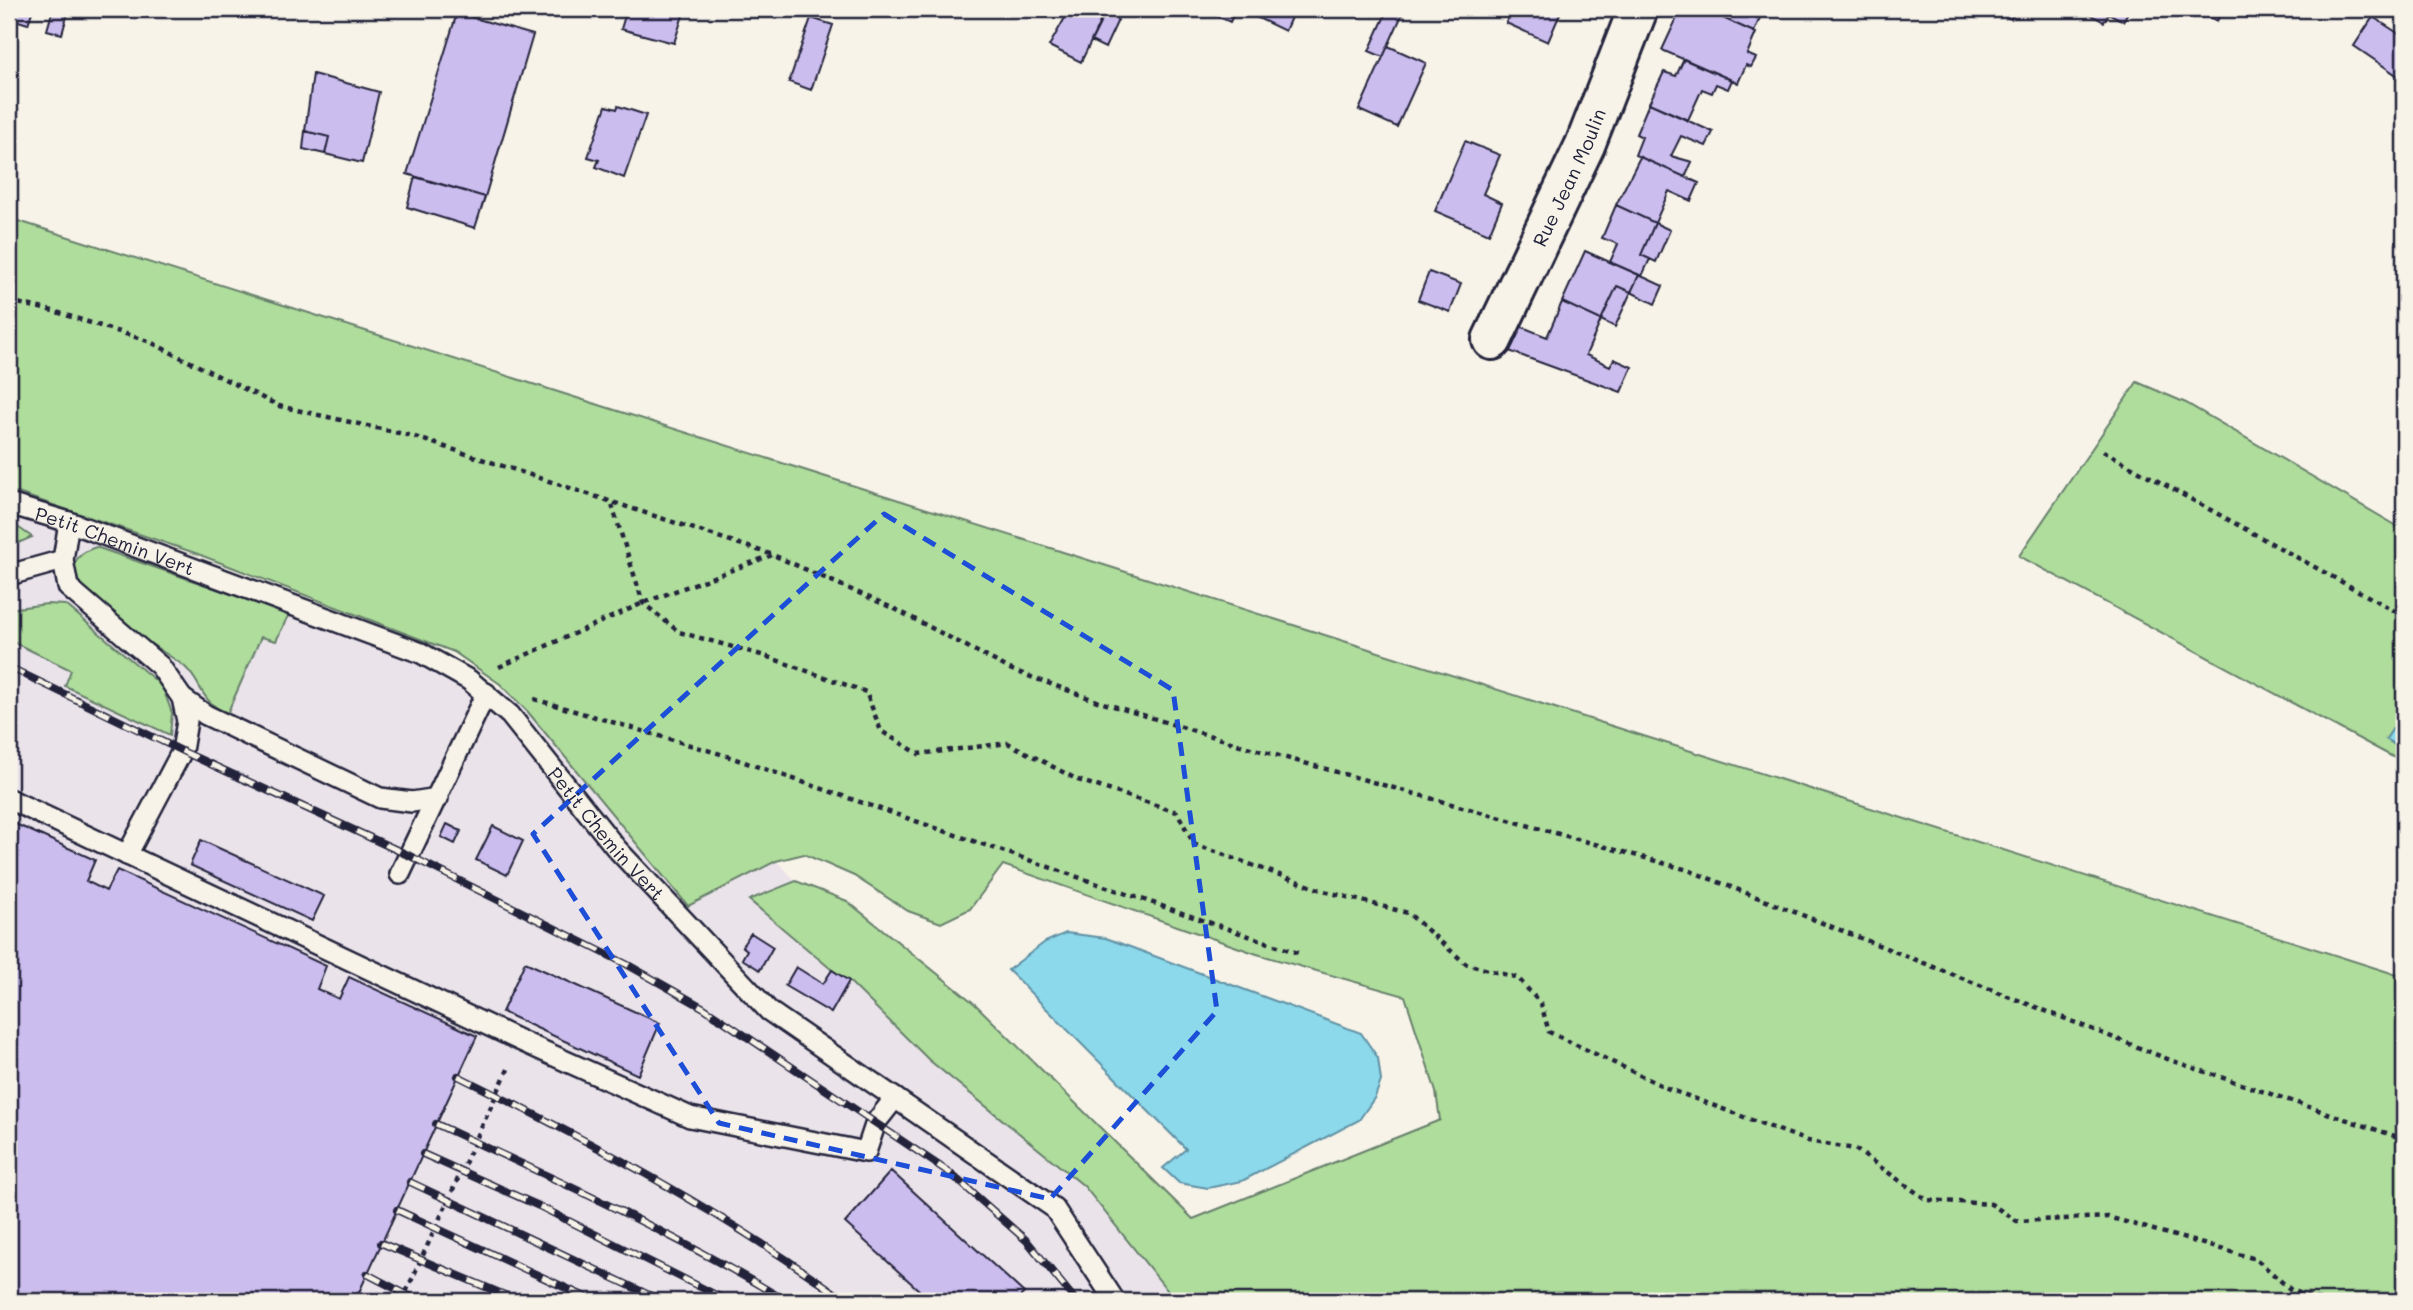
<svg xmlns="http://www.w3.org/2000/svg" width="2413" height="1310" viewBox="0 0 2413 1310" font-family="Mali,sans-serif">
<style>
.built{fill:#eae3ea}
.green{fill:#afdd9c;stroke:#68806c;stroke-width:2}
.water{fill:#8bd9ea;stroke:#6190a4;stroke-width:2}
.building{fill:#ccbdef;stroke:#22223b;stroke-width:2}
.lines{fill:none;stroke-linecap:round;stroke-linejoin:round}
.service-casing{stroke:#22223b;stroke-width:24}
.minor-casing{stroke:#22223b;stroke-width:44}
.path{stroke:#22223b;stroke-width:4.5;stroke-dasharray:5 5;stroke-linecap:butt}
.service{stroke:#f7f3e8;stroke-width:19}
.minor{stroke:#f7f3e8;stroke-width:38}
.rail-casing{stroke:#22223b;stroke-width:8}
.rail{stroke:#f7f3e8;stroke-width:5;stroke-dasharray:16;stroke-linecap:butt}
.marked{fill:none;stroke:#1d4ed8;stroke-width:5;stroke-dasharray:14 9;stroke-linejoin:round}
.labels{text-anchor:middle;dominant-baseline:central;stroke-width:5;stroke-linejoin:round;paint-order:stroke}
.street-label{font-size:19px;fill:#22223b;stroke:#f7f3e8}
</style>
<rect width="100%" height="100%" fill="#f7f3e8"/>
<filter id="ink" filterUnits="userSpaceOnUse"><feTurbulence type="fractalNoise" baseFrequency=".0143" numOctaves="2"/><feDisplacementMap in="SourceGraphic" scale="14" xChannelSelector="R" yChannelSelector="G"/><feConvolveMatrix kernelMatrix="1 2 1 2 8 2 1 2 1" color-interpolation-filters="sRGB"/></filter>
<g filter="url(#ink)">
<path class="built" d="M 9,504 L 668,752 L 1143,1230 L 1172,1301 L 9,1301 Z"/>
<path class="green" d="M 9,218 L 2404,977 L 2404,1301 L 1172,1301 L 1167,1290 L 1084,1186 L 929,1060 L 849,981 L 832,970 L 749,900 L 796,881 L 847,901 L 975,1004 L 1193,1219 L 1440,1120 L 1436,1092 L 1405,996 L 1257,954 L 1003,865 L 970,909 L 941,923 L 908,911 L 854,876 L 804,854 L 776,861 L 688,906 L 528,712 L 500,684 L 454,652 L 195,553 L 9,490 Z
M 2137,382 L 2186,403 L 2404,530 L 2404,712 L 2386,739 L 2404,751 L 2404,763 L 2019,556 Z
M 9,521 L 32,537 L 9,547 Z
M 96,547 L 289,614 L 276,641 L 261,637 L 227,714 C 197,698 204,685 185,667 C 167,651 20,572 96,547 Z
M 47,604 L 66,605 L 162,686 L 172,713 L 170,735 L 65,686 L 71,670 L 9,640 L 9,609 Z"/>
<path class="water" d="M 2404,712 L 2404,751 L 2386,739 Z
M 1066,933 L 1106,938 L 1361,1033 L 1378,1058 L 1381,1081 L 1375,1097 L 1359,1120 L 1242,1181 L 1208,1188 L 1179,1183 L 1163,1168 L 1186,1149 L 1008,970 L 1045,942 Z"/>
<path class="building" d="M 9,9 L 33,9 L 28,24 L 9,18 Z
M 53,9 L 69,9 L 62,34 L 47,30 Z
M 99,9 L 113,9 L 111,14 Z
M 627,9 L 685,9 L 674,43 L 621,29 Z
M 820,9 L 838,9 L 836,16 Z
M 1070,9 L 1107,9 L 1081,62 L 1049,46 Z
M 1202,9 L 1236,9 L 1230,22 Z
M 1238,9 L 1255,9 L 1252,15 Z
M 1255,9 L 1278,9 L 1292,15 L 1285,31 L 1252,15 Z
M 1278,9 L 1295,9 L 1292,15 Z
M 1388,9 L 1402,15 L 1383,57 L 1369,51 Z
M 1512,9 L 1562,9 L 1548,42 L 1506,23 Z
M 1681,9 L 1703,9 L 1756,33 L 1747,54 L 1756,58 L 1751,67 L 1746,65 L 1738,83 L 1662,50 Z
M 1703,9 L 1754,9 L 1762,13 L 1754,32 Z
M 1997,9 L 2017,9 L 2011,19 L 1995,11 Z
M 2088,9 L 2111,9 L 2104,22 L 2086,12 Z
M 2111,9 L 2130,9 L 2123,21 L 2108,13 Z
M 2193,9 L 2223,9 L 2217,21 Z
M 457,13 L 533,35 L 485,197 L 407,174 Z
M 1104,13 L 1118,20 L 1105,48 L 1091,41 Z
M 2373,17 L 2404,37 L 2404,80 L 2354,46 Z
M 811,18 L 833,25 L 811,90 L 789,82 Z
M 1388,46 L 1426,63 L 1397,127 L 1359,110 Z
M 1684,59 L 1732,80 L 1728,89 L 1716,84 L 1712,93 L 1702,89 L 1688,120 L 1649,103 L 1664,72 L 1676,76 Z
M 313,74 L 379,92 L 362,163 L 325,154 L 329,137 L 305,131 Z
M 1649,103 L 1713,132 L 1706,146 L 1681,136 L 1671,156 L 1692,162 L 1685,177 L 1635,155 L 1642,137 L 1636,134 Z
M 606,106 L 617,109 L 618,106 L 646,115 L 624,178 L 596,167 L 599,160 L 588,157 Z
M 305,131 L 329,137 L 325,154 L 303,149 Z
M 1465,141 L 1500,155 L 1483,194 L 1502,203 L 1489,234 L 1435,211 Z
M 1640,157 L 1699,183 L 1691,201 L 1669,191 L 1655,223 L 1616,205 Z
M 415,177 L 485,197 L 475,228 L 407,207 Z
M 1616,205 L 1655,223 L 1641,255 L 1650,259 L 1642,276 L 1610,262 L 1618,244 L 1602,238 Z
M 1655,223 L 1670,230 L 1656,262 L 1641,255 Z
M 1585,251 L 1639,275 L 1631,292 L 1617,286 L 1601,320 L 1562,302 Z
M 1429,272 L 1461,284 L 1450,312 L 1418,300 Z
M 1639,275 L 1663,286 L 1655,304 L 1631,292 Z
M 1617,286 L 1631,292 L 1615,327 L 1601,320 Z
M 1562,302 L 1601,320 L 1586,355 L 1610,366 L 1614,359 L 1632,367 L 1621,392 L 1509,351 L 1520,326 L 1547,337 Z
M 9,821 L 95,860 L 86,881 L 106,891 L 117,870 L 326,966 L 317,989 L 339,999 L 349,977 L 477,1036 L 355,1301 L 9,1301 Z
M 447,824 L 461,831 L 455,844 L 441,837 Z
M 493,826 L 523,841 L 507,875 L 476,860 Z
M 201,840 L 324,896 L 312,921 L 190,865 Z
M 751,933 L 773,947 L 760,970 L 742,959 L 747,950 L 742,946 Z
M 525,962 L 660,1023 L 638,1075 L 502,1012 Z
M 796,967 L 823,984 L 832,970 L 849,981 L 831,1013 L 785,986 Z
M 891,1171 L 1024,1293 L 1016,1301 L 931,1301 L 845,1223 Z"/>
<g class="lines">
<defs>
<g id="service">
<path id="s1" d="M 9,504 L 69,522 L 421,653 L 469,680 L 510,715 L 616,848 L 769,1011 L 1054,1208 L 1115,1301"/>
<path d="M 69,522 L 63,560 L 68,587 L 160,666 L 182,698 L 187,721 L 182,751 L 127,855"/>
<path d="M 9,575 L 63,560"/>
<path d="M 182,698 L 206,715 L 380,798 L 412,802 L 438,798"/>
<path d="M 9,799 L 521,1041 L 690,1117 L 866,1152 L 876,1122 L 895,1098"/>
<path d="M 400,874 L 486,693"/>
</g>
<g id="minor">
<path id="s2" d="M 1492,340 L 1585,145 L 1638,9"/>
</g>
</defs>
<use href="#service" class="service-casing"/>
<use href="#minor" class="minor-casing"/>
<path class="path" d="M 9,301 L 53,311 L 148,341 L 279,406 L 412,436 L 773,555 L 897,610 L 1012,670 L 1100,702 L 1247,747 L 1688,870 L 2170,1060 L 2404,1139
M 2103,451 L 2404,616
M 612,505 L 643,603 L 679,632 L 765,656 L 866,692 L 881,731 L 919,754 L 1008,743 L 1078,780 L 1177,812 L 1194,844 L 1324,891 L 1408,913 L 1466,964 L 1518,978 L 1541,1004 L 1549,1032 L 1669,1089 L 1808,1141 L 1855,1149 L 1927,1200 L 1991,1204 L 2017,1221 L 2108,1217 L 2256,1259 L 2291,1290 L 2322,1301
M 499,667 L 643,603 L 772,555
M 534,699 L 724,755 L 1298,953
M 402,1301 L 509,1067"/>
<use href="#service" class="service"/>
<use href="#minor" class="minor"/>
<defs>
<path id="rail" d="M 9,667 L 182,751 L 410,856 L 628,965 L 704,1008 L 950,1173 L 1027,1241 L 1076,1301
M 458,1076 C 595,1144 722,1211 846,1301
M 436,1124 C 555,1179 674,1233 786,1301
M 423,1154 L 539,1206 L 728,1301
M 410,1182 L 662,1301
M 397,1210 L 594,1301
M 381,1243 L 519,1301
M 367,1274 L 419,1301"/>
</defs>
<use href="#rail" class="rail-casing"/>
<use href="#rail" class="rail"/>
</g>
</g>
<path class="marked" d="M 884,514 L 1173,690 L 1217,1011 L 1050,1199 L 719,1123 L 533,834 Z"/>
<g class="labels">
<g class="street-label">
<text stroke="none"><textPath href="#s2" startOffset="180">Rue Jean Moulin</textPath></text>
<text stroke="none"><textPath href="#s1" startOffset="112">Petit Chemin Vert</textPath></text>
<text stroke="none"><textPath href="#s1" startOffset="700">Petit Chemin Vert</textPath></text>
</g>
</g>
<rect width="2413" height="1310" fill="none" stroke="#f7f3e8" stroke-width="35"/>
<rect x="18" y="18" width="2378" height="1275" fill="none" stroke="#22223b" stroke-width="2.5" filter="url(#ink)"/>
</svg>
